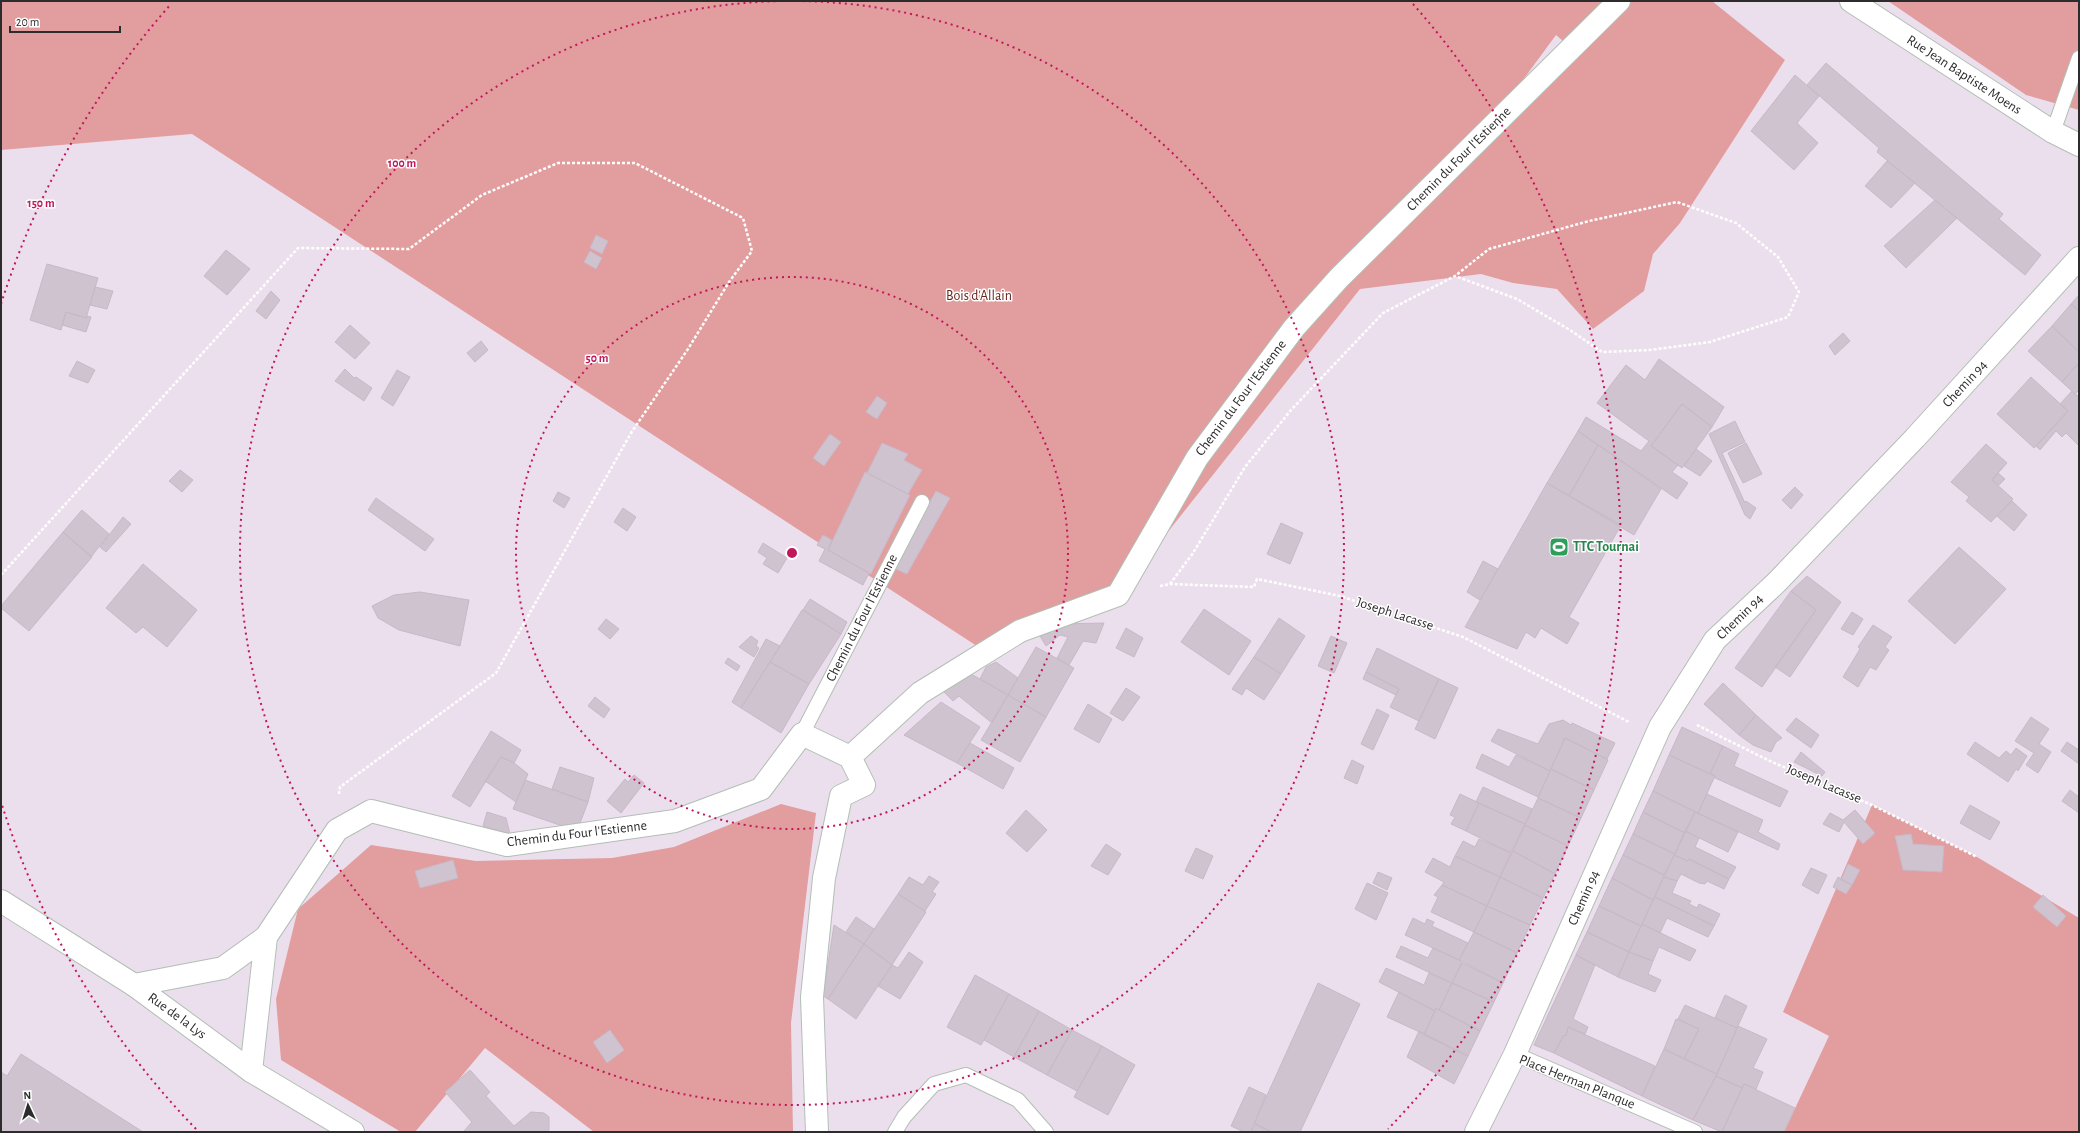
<svg xmlns="http://www.w3.org/2000/svg" width="2080" height="1133" viewBox="0 0 2080 1133" font-family="'Alegreya Sans',sans-serif">
<style>
.green{fill:#e29d9e;fill-rule:evenodd}
.building{fill:#cfc3d0;stroke:#c8b8c9}
.lines{fill:none;stroke-linecap:round;stroke-linejoin:round}
.lane-casing{stroke:#b2bfb4;stroke-width:16}
.street-casing{stroke:#b2bfb4;stroke-width:24}
.secondary-casing{stroke:#b2bfb4;stroke-width:24}
.path{stroke:#fff;stroke-width:2.5;stroke-dasharray:3 2;stroke-linecap:butt}
.lane{stroke:#fff;stroke-width:14}
.street{stroke:#fff;stroke-width:22}
.secondary{stroke:#fff;stroke-width:22}
.ring{fill:none;stroke:#c2185b;stroke-width:2;stroke-dasharray:2 4}
.labels{text-anchor:middle;dominant-baseline:central;stroke-width:3;stroke-linejoin:round;paint-order:stroke}
.street-label{font-size:14px;fill:#2c2c2c;stroke:#fff}
.park-label{font-size:14px;fill:#68251d;stroke:#fff}
.leisure-label{font-size:14px;font-weight:bold;fill:#27864d;stroke:#fff;text-anchor:start}
.centre{fill:#c2185b;stroke:#fff;stroke-width:2}
.ring-label{font-size:12px;text-anchor:middle;font-weight:bold;fill:#c2185b;stroke:#fff;stroke-width:3;stroke-linejoin:round;paint-order:stroke}
</style>
<rect width="100%" height="100%" fill="#ecdfed"/>
<path class="green" d="M 1,1 L 1712,1 L 1785,60 L 1680,223 L 1653,254 L 1644,291 L 1593,329 L 1557,289 L 1513,283 L 1481,274 L 1360,289 L 1118,595 L 986,652 L 192,134 L 1,150 ZM 1556,35 L 1570,47 L 1506,103 Z
M 1888,1 L 2079,1 L 2079,110 L 2026,95 Z
M 781,804 L 816,813 L 791,1023 L 793,1132 L 594,1132 L 485,1048 L 415,1132 L 401,1132 L 281,1060 L 276,999 L 298,909 L 371,845 L 476,861 L 612,858 L 674,847 Z
M 1872,805 L 1977,857 L 2079,918 L 2079,1132 L 1784,1132 L 1829,1036 L 1783,1012 Z"/>
<path class="building" d="M 1826,63 L 2003,214 L 1999,219 L 2041,255 L 2025,275 L 1877,152 L 1879,148 L 1807,85 Z
M 1795,75 L 1819,96 L 1797,123 L 1818,143 L 1794,170 L 1751,131 Z
M 1887,161 L 1915,183 L 1891,208 L 1865,186 Z
M 1935,200 L 1957,218 L 1906,268 L 1884,246 Z
M 596,235 L 608,241 L 602,254 L 590,248 Z
M 226,250 L 250,269 L 227,295 L 204,276 Z
M 590,251 L 602,258 L 596,269 L 584,262 Z
M 47,264 L 98,278 L 86,318 L 66,312 L 61,330 L 30,320 Z
M 95,287 L 113,291 L 107,309 L 90,305 Z
M 271,291 L 280,300 L 266,319 L 256,311 Z
M 2079,295 L 2079,311 L 2071,304 Z
M 2071,304 L 2079,311 L 2079,352 L 2052,326 Z
M 66,312 L 86,318 L 87,316 L 91,317 L 86,332 L 62,325 Z
M 350,325 L 370,343 L 355,359 L 335,342 Z
M 2052,326 L 2079,352 L 2079,363 L 2062,382 L 2028,351 Z
M 1843,333 L 1850,341 L 1835,355 L 1829,346 Z
M 481,341 L 488,350 L 475,362 L 467,353 Z
M 1659,359 L 1724,407 L 1712,427 L 1682,404 L 1651,446 L 1678,465 L 1672,472 L 1688,483 L 1677,499 L 1578,431 L 1586,417 L 1641,451 L 1649,441 L 1597,403 L 1626,365 L 1645,380 Z
M 77,361 L 95,370 L 88,383 L 69,376 Z
M 2079,363 L 2079,390 L 2075,394 L 2062,382 Z
M 345,369 L 354,378 L 356,377 L 372,388 L 364,401 L 335,381 Z
M 397,370 L 410,377 L 393,406 L 381,398 Z
M 2031,377 L 2068,411 L 2034,448 L 1997,414 Z
M 2072,391 L 2079,397 L 2079,446 L 2066,433 L 2062,437 L 2056,431 L 2040,450 L 2036,446 L 2068,411 L 2060,404 Z
M 877,396 L 887,403 L 877,419 L 866,412 Z
M 1682,404 L 1712,427 L 1682,468 L 1651,446 Z
M 1735,421 L 1745,442 L 1722,453 L 1745,503 L 1746,501 L 1756,508 L 1750,519 L 1745,515 L 1709,434 Z
M 1578,431 L 1598,445 L 1569,496 L 1547,483 Z
M 830,434 L 841,442 L 824,466 L 813,458 Z
M 882,443 L 908,454 L 904,460 L 922,470 L 908,494 L 867,473 Z
M 1746,443 L 1762,474 L 1743,483 L 1728,453 Z
M 1986,444 L 2007,463 L 1992,480 L 2013,499 L 1991,522 L 1966,501 L 1969,497 L 1951,482 Z
M 1598,445 L 1661,489 L 1634,535 L 1569,496 Z
M 1696,449 L 1712,461 L 1700,476 L 1684,466 Z
M 180,470 L 193,480 L 182,492 L 169,481 Z
M 865,472 L 910,495 L 871,574 L 828,550 Z
M 1998,473 L 2005,479 L 1999,485 L 1992,480 Z
M 1547,483 L 1621,525 L 1569,617 L 1579,623 L 1567,644 L 1541,628 L 1535,638 L 1526,632 L 1517,649 L 1465,627 Z
M 1795,487 L 1803,495 L 1791,509 L 1782,500 Z
M 936,491 L 950,498 L 907,574 L 893,568 Z
M 558,492 L 570,498 L 564,508 L 553,501 Z
M 376,498 L 434,539 L 425,551 L 368,510 Z
M 2012,501 L 2027,515 L 2014,531 L 1997,516 Z
M 623,508 L 636,517 L 627,531 L 614,522 Z
M 82,510 L 109,534 L 91,557 L 63,532 Z
M 123,517 L 131,524 L 106,552 L 100,547 Z
M 1281,523 L 1303,533 L 1290,564 L 1267,554 Z
M 63,532 L 92,557 L 29,631 L 1,608 L 1,606 Z
M 823,535 L 832,540 L 828,550 L 869,573 L 863,585 L 819,561 L 825,549 L 817,545 Z
M 763,543 L 787,558 L 778,573 L 763,564 L 767,558 L 758,552 Z
M 1959,547 L 2006,589 L 1955,644 L 1908,601 Z
M 1483,561 L 1498,569 L 1480,600 L 1467,592 Z
M 143,564 L 197,610 L 167,647 L 143,627 L 136,633 L 106,608 Z
M 1807,576 L 1841,602 L 1790,677 L 1775,667 L 1816,610 L 1791,591 Z
M 1791,591 L 1816,610 L 1762,687 L 1735,668 Z
M 420,592 L 469,600 L 460,646 L 399,630 L 378,618 L 372,606 L 394,595 Z
M 810,599 L 847,622 L 841,634 L 803,610 Z
M 1204,609 L 1251,641 L 1229,675 L 1181,642 Z
M 802,610 L 841,634 L 809,684 L 770,662 Z
M 1852,612 L 1863,619 L 1853,635 L 1841,629 Z
M 1279,618 L 1305,636 L 1281,674 L 1254,657 Z
M 606,619 L 619,629 L 610,639 L 598,629 Z
M 1104,623 L 1096,643 L 1083,641 L 1069,665 L 1057,658 L 1068,637 L 1060,635 L 1046,646 L 1040,636 L 1058,624 Z
M 1873,625 L 1892,637 L 1885,647 L 1889,650 L 1876,670 L 1870,667 L 1858,687 L 1843,677 L 1860,649 L 1858,647 Z
M 1126,628 L 1143,638 L 1134,657 L 1116,648 Z
M 751,636 L 758,641 L 756,646 L 759,648 L 754,657 L 739,647 Z
M 1331,636 L 1347,643 L 1334,673 L 1318,666 Z
M 766,639 L 780,646 L 741,708 L 732,702 Z
M 1036,647 L 1074,668 L 1046,717 L 1008,695 Z
M 1377,648 L 1439,679 L 1419,721 L 1390,707 L 1399,689 L 1366,672 Z
M 1254,657 L 1281,674 L 1264,700 L 1246,688 L 1242,695 L 1232,689 Z
M 728,658 L 740,666 L 737,671 L 725,663 Z
M 770,662 L 809,684 L 781,733 L 741,708 Z
M 996,662 L 1018,678 L 1008,695 L 980,679 L 986,667 Z
M 1366,672 L 1396,687 L 1399,689 L 1396,695 L 1363,679 Z
M 971,674 L 1008,695 L 992,723 L 959,696 L 953,701 L 943,691 Z
M 1439,679 L 1458,688 L 1435,739 L 1415,729 Z
M 1723,683 L 1756,715 L 1739,735 L 1704,704 Z
M 1126,688 L 1140,697 L 1123,721 L 1110,713 Z
M 1008,695 L 1046,717 L 1020,762 L 981,740 Z
M 595,697 L 610,709 L 604,718 L 588,706 Z
M 941,702 L 980,727 L 957,763 L 904,735 Z
M 1088,704 L 1112,719 L 1099,743 L 1074,729 Z
M 1377,709 L 1389,715 L 1373,750 L 1361,744 Z
M 1756,715 L 1782,738 L 1776,742 L 1771,752 L 1753,745 L 1739,735 Z
M 2031,717 L 2049,729 L 2039,744 L 2051,752 L 2038,773 L 2026,765 L 2034,753 L 2015,741 Z
M 1796,718 L 1819,735 L 1811,748 L 1786,730 Z
M 1563,720 L 1571,725 L 1572,723 L 1615,743 L 1607,759 L 1565,738 L 1550,771 L 1491,741 L 1498,729 L 1538,744 L 1549,724 Z
M 1682,727 L 1723,746 L 1710,774 L 1669,755 Z
M 491,731 L 521,750 L 514,763 L 501,757 L 470,807 L 452,796 Z
M 1565,738 L 1608,760 L 1594,790 L 1551,769 Z
M 1975,742 L 1999,758 L 2006,751 L 2011,755 L 2016,748 L 2027,756 L 2018,771 L 2016,769 L 2008,782 L 1967,754 Z
M 2067,742 L 2079,750 L 2079,764 L 2061,751 Z
M 970,743 L 1014,768 L 1003,789 L 957,763 Z
M 1723,746 L 1739,754 L 1734,766 L 1788,791 L 1780,807 L 1715,778 L 1715,776 L 1710,774 Z
M 1801,752 L 1825,772 L 1822,776 L 1794,762 Z
M 1482,754 L 1509,767 L 1516,755 L 1550,771 L 1538,797 L 1476,768 Z
M 1669,755 L 1715,776 L 1698,813 L 1653,791 Z
M 501,757 L 514,763 L 528,774 L 516,802 L 485,781 Z
M 1352,760 L 1364,766 L 1357,784 L 1344,778 Z
M 560,767 L 594,778 L 588,802 L 552,789 Z
M 1551,769 L 1594,790 L 1581,818 L 1538,798 Z
M 634,775 L 644,783 L 621,813 L 607,801 L 625,779 L 628,782 Z
M 525,780 L 588,802 L 577,831 L 513,809 Z
M 1483,787 L 1532,809 L 1525,824 L 1476,802 Z
M 2070,790 L 2079,797 L 2079,813 L 2062,801 Z
M 1653,791 L 1695,812 L 1685,833 L 1643,812 Z
M 1460,794 L 1479,803 L 1466,831 L 1451,824 L 1455,817 L 1450,815 Z
M 1707,794 L 1763,820 L 1758,832 L 1780,844 L 1778,850 L 1698,813 Z
M 1538,798 L 1581,818 L 1568,846 L 1525,825 Z
M 1479,803 L 1525,824 L 1511,853 L 1466,831 Z
M 1970,805 L 2000,822 L 1990,840 L 1960,823 Z
M 1026,810 L 1047,830 L 1027,852 L 1006,833 Z
M 1855,810 L 1875,833 L 1863,844 L 1844,822 L 1839,832 L 1823,824 L 1830,813 L 1843,820 Z
M 487,812 L 506,818 L 510,834 L 483,826 Z
M 1643,812 L 1685,833 L 1675,854 L 1633,834 Z
M 1695,812 L 1738,832 L 1728,852 L 1685,831 Z
M 1525,825 L 1568,846 L 1555,874 L 1513,851 Z
M 1685,831 L 1699,838 L 1695,847 L 1736,867 L 1729,879 L 1689,859 L 1688,861 L 1674,855 Z
M 1633,834 L 1675,854 L 1664,875 L 1623,855 Z
M 1911,834 L 1913,844 L 1944,846 L 1942,872 L 1903,870 L 1895,836 Z
M 1479,839 L 1511,853 L 1500,877 L 1455,856 L 1463,841 L 1475,847 Z
M 1106,844 L 1121,854 L 1108,875 L 1091,866 Z
M 1196,848 L 1213,856 L 1203,879 L 1185,871 Z
M 1513,851 L 1555,874 L 1543,898 L 1500,877 Z
M 1623,855 L 1664,875 L 1653,900 L 1612,878 Z
M 1674,855 L 1688,861 L 1689,859 L 1729,879 L 1724,889 L 1707,881 L 1705,884 L 1699,883 L 1681,874 L 1677,881 L 1664,877 Z
M 1455,856 L 1500,877 L 1487,906 L 1442,885 L 1444,882 L 1425,872 L 1433,858 L 1450,867 Z
M 453,860 L 458,878 L 420,888 L 415,871 Z
M 1848,864 L 1860,870 L 1852,885 L 1841,880 Z
M 1811,868 L 1827,875 L 1818,894 L 1802,885 Z
M 1378,872 L 1392,878 L 1387,890 L 1373,883 Z
M 929,876 L 939,882 L 932,892 L 936,894 L 925,911 L 898,894 L 909,877 L 923,885 Z
M 1500,877 L 1543,898 L 1530,925 L 1487,906 Z
M 1664,877 L 1677,881 L 1672,893 L 1691,901 L 1689,904 L 1697,908 L 1699,904 L 1720,914 L 1714,926 L 1655,897 Z
M 1838,877 L 1852,885 L 1846,894 L 1833,887 Z
M 1612,878 L 1653,900 L 1641,926 L 1599,906 Z
M 1367,883 L 1388,893 L 1376,920 L 1355,909 Z
M 1442,885 L 1487,906 L 1474,932 L 1431,912 L 1438,897 L 1434,895 Z
M 898,894 L 926,912 L 892,965 L 864,944 Z
M 2043,895 L 2066,916 L 2057,927 L 2033,907 Z
M 1655,897 L 1714,926 L 1708,937 L 1667,918 L 1660,933 L 1642,924 Z
M 1487,906 L 1530,925 L 1517,953 L 1474,932 Z
M 1599,906 L 1641,926 L 1629,952 L 1587,932 Z
M 856,917 L 874,929 L 864,944 L 846,932 Z
M 1413,918 L 1425,924 L 1427,919 L 1434,922 L 1432,926 L 1468,943 L 1459,960 L 1405,935 Z
M 1642,924 L 1696,950 L 1690,961 L 1659,947 L 1653,961 L 1629,952 Z
M 834,925 L 864,944 L 828,999 L 823,996 Z
M 1474,932 L 1517,953 L 1503,983 L 1459,960 Z
M 1587,932 L 1629,952 L 1618,977 L 1576,955 Z
M 864,944 L 892,965 L 856,1019 L 828,999 Z
M 1401,946 L 1428,958 L 1433,948 L 1459,960 L 1462,963 L 1452,983 L 1396,957 Z
M 909,952 L 923,962 L 900,999 L 878,986 L 892,965 L 898,968 Z
M 1629,952 L 1653,961 L 1648,974 L 1661,980 L 1655,992 L 1618,977 Z
M 1576,955 L 1595,965 L 1573,1019 L 1588,1027 L 1585,1034 L 1568,1027 L 1566,1036 L 1564,1035 L 1554,1053 L 1534,1045 Z
M 1462,963 L 1503,983 L 1494,1002 L 1452,983 Z
M 1386,968 L 1424,985 L 1429,973 L 1452,983 L 1439,1010 L 1436,1008 L 1435,1011 L 1379,982 Z
M 975,975 L 1009,994 L 981,1045 L 947,1027 Z
M 1318,983 L 1360,1004 L 1300,1132 L 1272,1132 L 1254,1124 Z
M 1452,983 L 1494,1002 L 1480,1031 L 1439,1010 Z
M 1399,992 L 1435,1011 L 1424,1034 L 1387,1017 Z
M 1009,994 L 1039,1011 L 1014,1057 L 984,1040 Z
M 1725,995 L 1747,1006 L 1737,1028 L 1715,1018 Z
M 1685,1005 L 1737,1028 L 1717,1074 L 1684,1059 L 1699,1029 L 1678,1019 Z
M 1436,1008 L 1480,1031 L 1468,1056 L 1424,1035 Z
M 1039,1011 L 1072,1030 L 1047,1075 L 1014,1057 Z
M 1676,1019 L 1699,1029 L 1684,1059 L 1664,1049 Z
M 1738,1026 L 1767,1039 L 1753,1068 L 1763,1072 L 1756,1089 L 1744,1084 L 1742,1088 L 1716,1076 Z
M 1568,1027 L 1655,1066 L 1642,1096 L 1554,1053 L 1564,1035 L 1566,1036 Z
M 610,1030 L 624,1050 L 607,1063 L 593,1042 Z
M 1072,1030 L 1102,1046 L 1077,1091 L 1047,1075 Z
M 1419,1031 L 1468,1056 L 1454,1084 L 1407,1057 Z
M 1102,1046 L 1135,1065 L 1108,1115 L 1074,1097 Z
M 1664,1049 L 1717,1074 L 1693,1120 L 1642,1096 Z
M 21,1054 L 143,1132 L 1,1132 L 1,1072 L 7,1076 Z
M 470,1070 L 490,1092 L 486,1096 L 514,1126 L 531,1112 L 544,1113 L 549,1117 L 549,1130 L 546,1132 L 463,1132 L 472,1122 L 445,1092 Z
M 1716,1076 L 1742,1088 L 1722,1132 L 1693,1120 Z
M 1744,1084 L 1795,1108 L 1784,1132 L 1722,1132 Z
M 1249,1087 L 1266,1095 L 1251,1132 L 1244,1132 L 1231,1126 Z
M 1256,1124 L 1272,1132 L 1251,1132 Z"/>
<g class="lines">
<defs>
<path id="lane" d="M 2053,132 L 2079,58
M 802,734 L 922,502
M 1515,1054 L 1695,1132
M 895,1132 L 904,1117 L 934,1084 L 966,1075 L 1018,1100 L 1046,1132"/>
<path id="street" d="M 1851,1 L 2053,132 L 2079,145
M 134,985 L 223,968 L 266,937 L 337,830 L 371,811 L 507,845 L 675,821 L 761,789 L 802,734 L 850,757 L 920,693 L 1020,631 L 1118,595 L 1197,458 L 1294,328 L 1339,278 L 1619,1
M 251,1071 L 266,937
M 817,1132 L 812,997 L 824,878 L 841,796 L 864,785 L 850,757
M 1476,1132 L 1515,1054 L 1660,727 L 1715,640 L 1777,582 L 1915,438 L 2079,258"/>
<path id="secondary" d="M 1,901 L 134,985 L 251,1071 L 353,1132"/>
</defs>
<use href="#lane" class="lane-casing"/>
<use href="#street" class="street-casing"/>
<use href="#secondary" class="secondary-casing"/>
<path class="path" d="M 1,575 L 298,248 L 409,249 L 482,195 L 558,163 L 635,163 L 743,218 L 752,251 L 729,282 L 688,349 L 631,433 L 496,673 L 340,787 L 339,794
M 1170,584 L 1193,553 L 1245,467 L 1291,410 L 1383,313 L 1455,276 L 1517,299 L 1570,330 L 1602,352 L 1650,350 L 1710,342 L 1788,317 L 1799,292 L 1778,257 L 1736,223 L 1677,202 L 1589,221 L 1489,249 L 1455,276
M 1160,586 L 1170,584 L 1254,587 L 1257,579 L 1340,596 L 1463,637 L 1629,722
M 1697,725 L 1772,762 L 1872,805 L 1977,857"/>
<use href="#lane" class="lane"/>
<use href="#street" class="street"/>
<use href="#secondary" class="secondary"/>
</g>
<g class="ring">
<circle cx="792" cy="553" r="276"/>
<path d="M797 1A552 552 0 1 1 787 1"/>
<path d="M196 1129A829 829 0 0 1 1 802M1 304A829 829 0 0 1 171 4M1413 4A829 829 0 0 1 1388 1129"/>
</g>
<defs>
<symbol id="stadium-square" viewBox="-11 -11 22 22"><rect x="-9" y="-9" width="18" height="18" rx="4" fill="#2e9e5b" stroke="#fff"/><path d="M0-5a6.5 5 0 1 0 0 10a6.5 5 0 1 0 0-10ZM-3.5-1.8h7v3.6h-7Z" fill="#fff"/></symbol>
</defs>
<g fill-rule="evenodd">
<use href="#stadium-square" x="1548" y="536" width="22" height="22"/>
</g>
<g class="labels">
<g class="street-label">
<text transform="translate(1964 75) rotate(33)">Rue Jean Baptiste Moens</text>
<text transform="translate(1459 159) rotate(-45)">Chemin du Four l'Estienne</text>
<text transform="translate(1965 384) rotate(-47)">Chemin 94</text>
<text transform="translate(1241 398) rotate(-53)">Chemin du Four l'Estienne</text>
<text transform="translate(1395 614) rotate(18)">Joseph Lacasse</text>
<text transform="translate(1740 617) rotate(-44)">Chemin 94</text>
<text transform="translate(862 618) rotate(-63)">Chemin du Four l'Estienne</text>
<text transform="translate(1824 784) rotate(23)">Joseph Lacasse</text>
<text transform="translate(577 834) rotate(-7)">Chemin du Four l'Estienne</text>
<text transform="translate(1584 898) rotate(-66)">Chemin 94</text>
<text transform="translate(177 1016) rotate(36)">Rue de la Lys</text>
<text transform="translate(1577 1082) rotate(22)">Place Herman Planque</text>
</g>
<g class="park-label">
<text x="979" y="296">Bois d'Allain</text>
</g>
<g class="leisure-label">
<text x="1573" y="547">TTC Tournai</text>
</g>
</g>
<circle cx="792" cy="553" r="6" class="centre"/>
<g class="ring-label">
<text x="402" y="167">100 m</text>
<text x="41" y="207">150 m</text>
<text x="597" y="362">50 m</text>
</g>
<rect width="2080" height="1133" fill="none" stroke="#2c2c2c" stroke-width="4"/>
<g transform="translate(28 1105) rotate(356)" stroke="#ffffff" stroke-width="3" paint-order="stroke">
<path d="M0-3L7 15L0 10L-7 15Z" fill="#2c2c2c"/>
<text y="-6" font-size="11" font-weight="bold" text-anchor="middle" fill="#2c2c2c">N</text>
</g>
<path d="M10 26v6h110v-6" fill="none" stroke="#2c2c2c" stroke-width="2"/>
<text x="16" y="26" font-size="12" fill="#2c2c2c" stroke="#ffffff" stroke-width="3" paint-order="stroke">20 m</text>
</svg>
